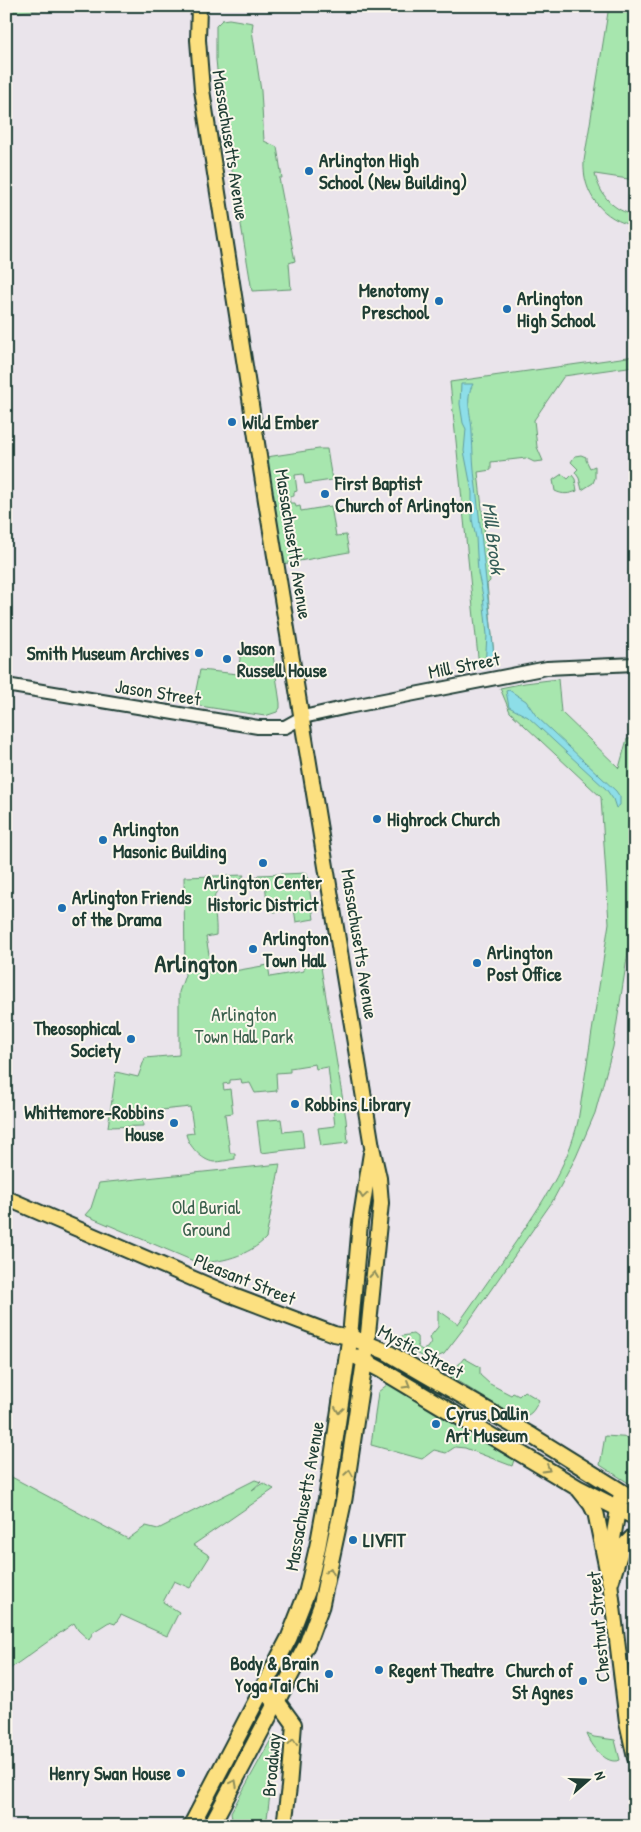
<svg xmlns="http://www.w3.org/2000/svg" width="641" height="1832" viewBox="0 0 641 1832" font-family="'Patrick Hand',sans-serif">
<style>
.green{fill:#a7e6ae;stroke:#639271}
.water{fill:#8ddee8;stroke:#619ea0}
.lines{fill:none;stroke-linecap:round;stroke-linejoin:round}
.secondary-casing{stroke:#1f3d34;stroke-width:16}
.primary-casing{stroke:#1f3d34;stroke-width:18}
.highway-casing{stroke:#1f3d34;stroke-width:19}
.secondary{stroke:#fbf7ec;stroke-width:12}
.primary{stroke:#fce080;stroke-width:14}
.highway{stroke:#fce080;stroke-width:15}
.oneway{stroke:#8e8e5a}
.poi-dot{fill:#1f6fb2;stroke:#fbf7ec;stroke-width:2}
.labels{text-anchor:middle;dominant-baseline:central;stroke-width:4;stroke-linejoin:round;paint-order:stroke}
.street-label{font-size:19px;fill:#1f3d34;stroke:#fbf7ec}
.poi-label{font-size:19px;font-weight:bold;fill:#1f3d34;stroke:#fbf7ec;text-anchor:start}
.park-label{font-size:19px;fill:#3a5f4c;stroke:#fbf7ec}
.water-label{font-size:20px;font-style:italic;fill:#355d58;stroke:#fbf7ec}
.district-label{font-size:24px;font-weight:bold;fill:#1f3d34;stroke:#fbf7ec}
</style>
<rect width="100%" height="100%" fill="#eae4eb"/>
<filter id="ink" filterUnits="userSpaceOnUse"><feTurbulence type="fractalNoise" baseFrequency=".02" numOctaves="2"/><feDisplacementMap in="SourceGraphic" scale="10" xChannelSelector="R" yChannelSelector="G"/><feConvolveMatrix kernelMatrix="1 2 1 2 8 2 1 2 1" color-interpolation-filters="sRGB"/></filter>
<g filter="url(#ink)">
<path class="green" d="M 6,6 L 88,6 L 6,13 Z
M 609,6 L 635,6 L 635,180 L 595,174 C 600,195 613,211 635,215 L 635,226 C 603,220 582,194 584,161 Z
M 229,19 L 253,23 L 252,30 L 261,91 L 264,141 L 277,147 L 282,178 L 279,178 L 295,261 L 289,263 L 291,289 L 252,291 L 219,92 L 216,59 L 216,26 L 222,20 Z
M 635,356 L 635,366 L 564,376 L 534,420 L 537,447 L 543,461 L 534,462 L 526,458 L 491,462 L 491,470 L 478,472 L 490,581 L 487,584 L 495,665 L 484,668 L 478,657 L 450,382 Z
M 319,449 L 327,449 L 332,480 L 305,484 L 303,474 L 295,475 L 297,491 L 294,492 L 294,496 L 289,497 L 290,503 L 295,503 L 296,507 L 300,506 L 301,511 L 331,506 L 336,536 L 346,535 L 349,552 L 277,565 L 260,458 Z
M 581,455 L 586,457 L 586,460 L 590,468 L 595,466 L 595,478 L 593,483 L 582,490 L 579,478 L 575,472 L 578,469 L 571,462 L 575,456 Z
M 562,474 L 568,479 L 572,475 L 575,479 L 577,491 C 569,494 563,495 555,491 L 553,480 Z
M 241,651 L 273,655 L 280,703 L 280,708 L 277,712 L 265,716 L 193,705 L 200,670 L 238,674 Z
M 558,679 L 561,712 L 619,768 L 627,739 L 635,738 L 635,908 L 613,1047 L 595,1113 L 576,1157 L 552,1202 L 467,1324 L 444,1354 L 434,1358 L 421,1356 L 398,1344 L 402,1336 L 413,1334 L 417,1337 C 418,1343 415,1346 422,1350 L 427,1348 L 431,1342 L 429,1338 L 438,1327 L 438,1310 L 458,1324 C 477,1297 496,1270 515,1243 C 540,1206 568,1166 578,1121 L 609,923 L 601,797 L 510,712 L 500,688 L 525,683 Z
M 307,873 L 314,919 L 296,922 L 294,909 L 274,912 L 271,906 L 267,906 L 265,879 L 256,879 L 258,875 Z
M 244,875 L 241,880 C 201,887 218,905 216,935 L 206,937 L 212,972 L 234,969 L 234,971 L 268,965 L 270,977 L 304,971 L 302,958 L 319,955 L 346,1119 L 348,1143 L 321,1146 L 318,1128 L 335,1126 L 328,1067 L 316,1069 L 315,1064 L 290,1068 L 290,1072 L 276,1073 L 277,1091 L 255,1093 L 250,1083 L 242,1084 L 241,1079 L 230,1080 L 230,1083 L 223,1084 L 224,1090 L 230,1089 L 233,1113 L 225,1114 L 230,1153 L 235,1153 L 235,1159 C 229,1160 221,1162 214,1162 C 202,1161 188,1145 186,1134 L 194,1133 L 190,1107 L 142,1112 L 143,1126 L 108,1127 L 116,1072 L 138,1077 L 145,1058 L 179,1055 L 179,992 L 185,975 L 184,877 Z
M 281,1119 L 283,1132 L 302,1130 L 304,1148 L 261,1153 L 257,1121 Z
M 280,1164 L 266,1238 C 250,1255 219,1264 196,1262 L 85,1215 L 91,1208 L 99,1183 Z
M 464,1358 L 480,1367 L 480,1375 L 490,1384 L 511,1395 L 513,1393 L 519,1396 L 524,1391 L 539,1400 C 534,1411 530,1418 516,1417 L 449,1376 Z
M 388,1384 L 514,1460 L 512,1466 L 465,1448 L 455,1447 L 446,1453 L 434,1450 L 422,1459 L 371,1445 L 378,1392 Z
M 605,1436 L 635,1438 L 635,1487 L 600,1465 Z
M 6,1474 L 128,1539 L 146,1526 L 158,1529 L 255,1480 L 261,1482 L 252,1490 L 263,1483 L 274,1489 L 193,1545 L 210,1556 L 190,1588 L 174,1581 L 163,1602 L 179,1612 L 167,1636 L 121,1615 L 115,1624 L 109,1622 L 93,1632 L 89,1640 L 78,1630 L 74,1623 L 11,1668 L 6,1674 Z
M 587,1734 L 594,1737 L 615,1740 L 620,1760 C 606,1766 591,1745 587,1734 Z
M 273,1736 L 277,1739 L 266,1826 L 240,1824 L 233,1826 L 231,1812 Z"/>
<path class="water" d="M 461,384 L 473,384 C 464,399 472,417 472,433 C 473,452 473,468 476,487 L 495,665 L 485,667 L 487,635 L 483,596 L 478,573 L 476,538 L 472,519 L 472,492 L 464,451 L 466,429 L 463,423 L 460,404 Z
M 509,690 L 526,701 L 537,717 L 616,791 L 620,797 L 620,805 L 616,808 L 613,799 L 606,789 L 528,717 L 509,707 L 506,691 Z"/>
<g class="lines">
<defs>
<path id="secondary" d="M 6,685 L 258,727 L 285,727 L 303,717 L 348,707 L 547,668 L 635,664"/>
<path id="primary" d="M 199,6 L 198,40 L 202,90 L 266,501 L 372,1147 L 379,1178 L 381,1203 L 367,1344
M 6,1198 L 231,1295 L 334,1334 L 350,1337 L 360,1223 L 371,1153
M 620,1498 L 612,1545 L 610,1582 L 627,1722 L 635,1758
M 261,1692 L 278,1702 L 294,1724 L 289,1787 L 284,1826"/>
<path id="highway" d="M 357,1357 L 383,1371 L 578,1488 L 635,1517
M 579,1489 L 591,1504 L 596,1514 L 610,1582
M 611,1581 L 621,1549 L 635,1535
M 191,1826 L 289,1638 L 307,1592 L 318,1545 L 327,1496 L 350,1337 L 385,1351 L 532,1436 L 635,1500
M 211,1826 L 307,1644 L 321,1606 L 344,1499 L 367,1344"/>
</defs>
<use href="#secondary" class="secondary-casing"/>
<use href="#primary" class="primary-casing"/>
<use href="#highway" class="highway-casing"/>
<use href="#secondary" class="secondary"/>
<use href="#primary" class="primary"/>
<use href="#highway" class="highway"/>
</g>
<defs><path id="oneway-chevron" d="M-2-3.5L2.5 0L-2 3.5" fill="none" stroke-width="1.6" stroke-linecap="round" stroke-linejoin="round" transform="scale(1.25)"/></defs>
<g class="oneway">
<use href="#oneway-chevron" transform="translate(363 1195) rotate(98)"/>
<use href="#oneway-chevron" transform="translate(374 1275) rotate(-84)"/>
<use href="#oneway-chevron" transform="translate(407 1385) rotate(31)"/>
<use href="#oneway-chevron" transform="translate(339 1410) rotate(98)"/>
<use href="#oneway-chevron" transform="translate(547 1469) rotate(31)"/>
<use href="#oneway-chevron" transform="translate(349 1473) rotate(-81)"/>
<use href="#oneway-chevron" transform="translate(330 1571) rotate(-78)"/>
<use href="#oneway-chevron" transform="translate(293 1742) rotate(-85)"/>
<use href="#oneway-chevron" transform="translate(234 1783) rotate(-62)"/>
</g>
</g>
<g class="poi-dot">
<circle cx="309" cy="171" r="5"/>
<circle cx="439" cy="301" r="5"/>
<circle cx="507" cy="309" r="5"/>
<circle cx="232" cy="422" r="5"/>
<circle cx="325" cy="494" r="5"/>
<circle cx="199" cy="653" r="5"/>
<circle cx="227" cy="659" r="5"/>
<circle cx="377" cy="819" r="5"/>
<circle cx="103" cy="840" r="5"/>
<circle cx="263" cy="863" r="5"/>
<circle cx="62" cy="908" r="5"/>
<circle cx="253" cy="949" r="5"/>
<circle cx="477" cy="963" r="5"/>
<circle cx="131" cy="1039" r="5"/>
<circle cx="295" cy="1104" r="5"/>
<circle cx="174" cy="1123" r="5"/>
<circle cx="436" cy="1424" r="5"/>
<circle cx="353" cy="1540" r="5"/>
<circle cx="379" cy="1670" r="5"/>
<circle cx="329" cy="1674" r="5"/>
<circle cx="583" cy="1681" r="5"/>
<circle cx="181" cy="1773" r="5"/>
</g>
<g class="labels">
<g class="street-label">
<text transform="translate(231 145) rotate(81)">Massachusetts Avenue</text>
<text transform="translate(294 544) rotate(81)">Massachusetts Avenue</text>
<text transform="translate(464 665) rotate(-11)">Mill Street</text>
<text transform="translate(158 692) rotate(9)">Jason Street</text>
<text transform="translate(360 944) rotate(81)">Massachusetts Avenue</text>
<text transform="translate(245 1279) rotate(22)">Pleasant Street</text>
<text transform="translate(421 1351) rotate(28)">Mystic Street</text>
<text transform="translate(304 1496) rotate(-80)">Massachusetts Avenue</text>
<text transform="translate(598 1627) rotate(-95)">Chestnut Street</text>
<text transform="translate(271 1765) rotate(-85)">Broadway</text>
</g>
<g class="poi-label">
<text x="319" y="160">Arlington High<tspan x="319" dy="22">School (New Building)</tspan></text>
<text x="429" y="290" text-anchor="end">Menotomy<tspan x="429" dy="22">Preschool</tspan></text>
<text x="517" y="298">Arlington<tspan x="517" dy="22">High School</tspan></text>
<text x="242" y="422">Wild Ember</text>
<text x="335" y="483">First Baptist<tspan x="335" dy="22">Church of Arlington</tspan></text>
<text x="237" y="648">Jason<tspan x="237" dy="22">Russell House</tspan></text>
<text x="189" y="653" text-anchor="end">Smith Museum Archives</text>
<text x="387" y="819">Highrock Church</text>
<text x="113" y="829">Arlington<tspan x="113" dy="22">Masonic Building</tspan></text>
<text x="263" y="882" text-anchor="middle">Arlington Center<tspan x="263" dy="22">Historic District</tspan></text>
<text x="72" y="897">Arlington Friends<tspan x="72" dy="22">of the Drama</tspan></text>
<text x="263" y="938">Arlington<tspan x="263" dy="22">Town Hall</tspan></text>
<text x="487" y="952">Arlington<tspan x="487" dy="22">Post Office</tspan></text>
<text x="121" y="1028" text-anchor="end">Theosophical<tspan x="121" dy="22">Society</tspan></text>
<text x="305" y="1104">Robbins Library</text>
<text x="164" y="1112" text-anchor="end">Whittemore-Robbins<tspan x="164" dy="22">House</tspan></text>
<text x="446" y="1413">Cyrus Dallin<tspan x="446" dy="22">Art Museum</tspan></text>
<text x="363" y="1540">LIVFIT</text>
<text x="319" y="1663" text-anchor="end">Body &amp; Brain<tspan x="319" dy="22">Yoga Tai Chi</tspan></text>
<text x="389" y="1670">Regent Theatre</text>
<text x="573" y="1670" text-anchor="end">Church of<tspan x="573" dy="22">St Agnes</tspan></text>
<text x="171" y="1773" text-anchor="end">Henry Swan House</text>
</g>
<g class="park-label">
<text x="244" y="1014">Arlington<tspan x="244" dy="22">Town Hall Park</tspan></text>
<text x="206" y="1207">Old Burial<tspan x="206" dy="22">Ground</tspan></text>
</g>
<g class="water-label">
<text transform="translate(494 538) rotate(83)">Mill Brook</text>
</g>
<g class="district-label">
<text x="196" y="963">Arlington</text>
</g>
</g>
<rect width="641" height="1832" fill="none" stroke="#fbf7ec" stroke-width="25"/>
<rect x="12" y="12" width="616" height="1807" fill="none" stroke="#1f3d34" stroke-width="2" filter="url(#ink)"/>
<g transform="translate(588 1780) rotate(70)" stroke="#fbf7ec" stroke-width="4" paint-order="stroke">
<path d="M0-4L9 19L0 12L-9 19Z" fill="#1f3d34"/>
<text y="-8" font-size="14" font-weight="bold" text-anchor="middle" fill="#1f3d34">N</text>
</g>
</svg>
